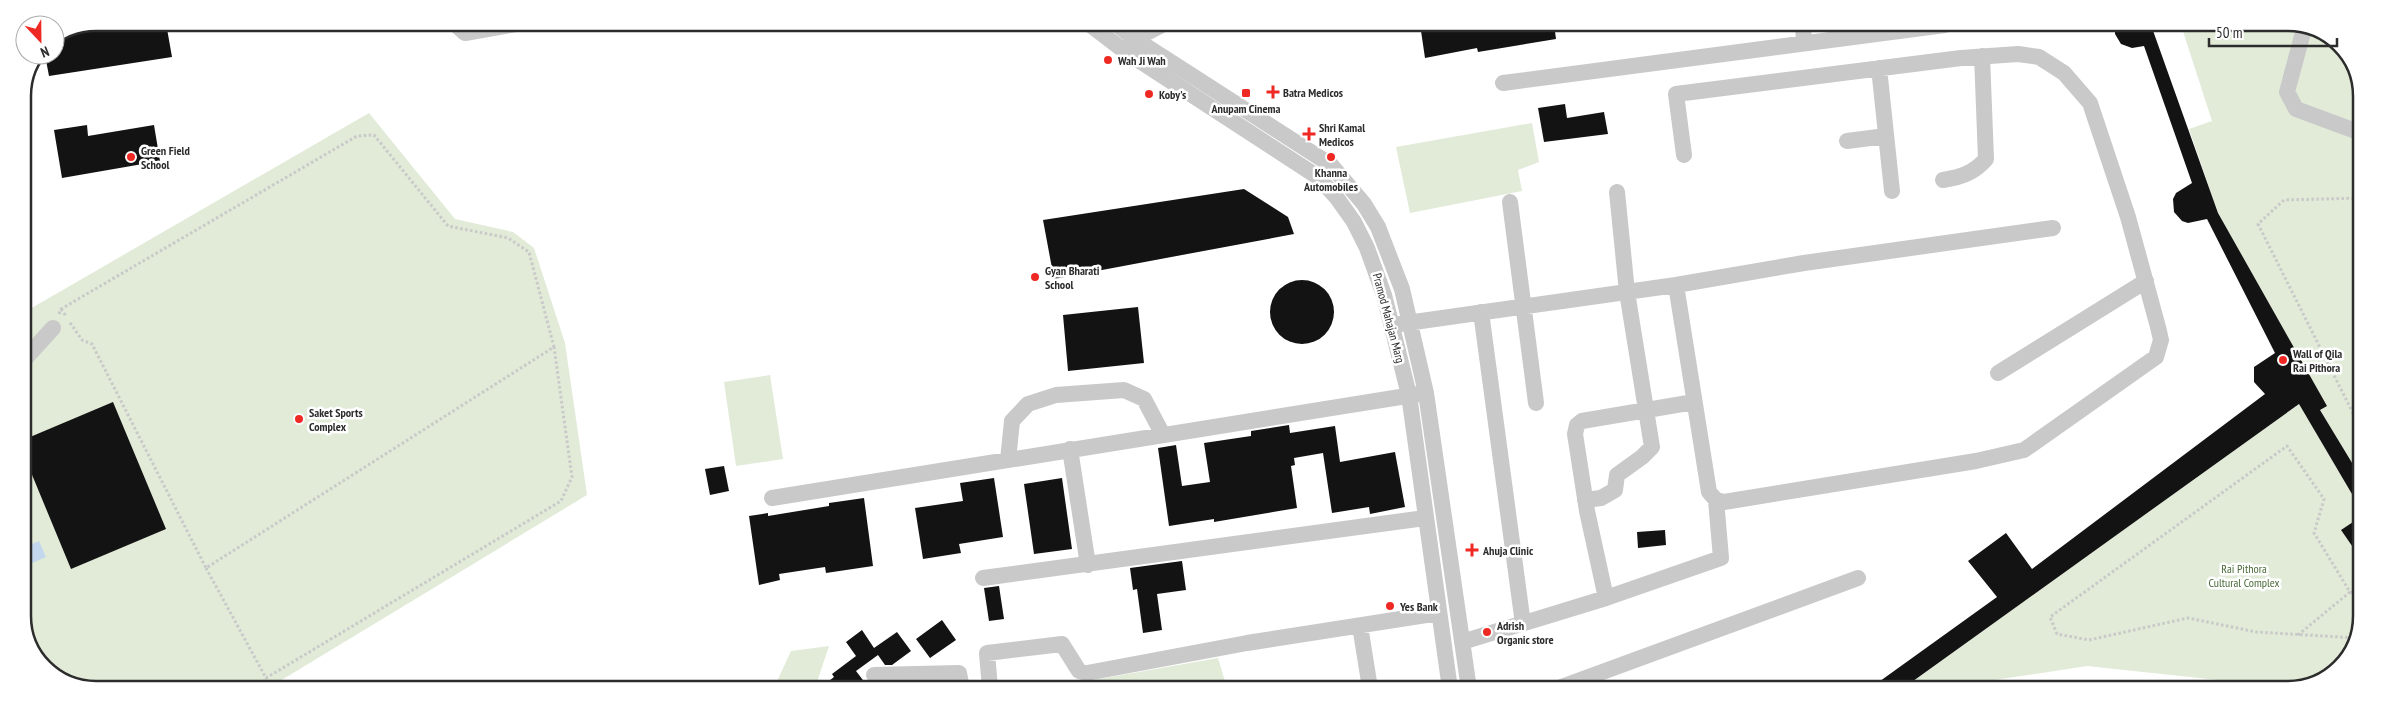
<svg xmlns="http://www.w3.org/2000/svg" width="2384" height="712" viewBox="0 0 2384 712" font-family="'PT Sans Narrow',sans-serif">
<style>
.green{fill:#e1ebd8}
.water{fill:#c3d8ec}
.building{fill:#131313}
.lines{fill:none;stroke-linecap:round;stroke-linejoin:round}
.path{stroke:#c9c9c9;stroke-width:3;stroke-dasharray:2.5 2.5;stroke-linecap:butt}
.minor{stroke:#c9c9c9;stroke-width:16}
.poi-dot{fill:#ee2924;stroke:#fff;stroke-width:2}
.labels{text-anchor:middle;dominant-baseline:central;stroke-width:5;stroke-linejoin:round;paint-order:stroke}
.poi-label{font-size:12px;font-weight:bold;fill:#2c2c2c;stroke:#fff;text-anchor:start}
.street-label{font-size:12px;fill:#2c2c2c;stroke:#fff}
.park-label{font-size:12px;fill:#4a6a38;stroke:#fff}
.rim{fill:none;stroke:#2c2c2c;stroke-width:2.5}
</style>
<rect width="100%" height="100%" fill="#fff"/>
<path class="green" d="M 1837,25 L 1891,25 L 1838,32 Z
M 2181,25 L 2307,25 L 2346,51 L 2361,91 L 2360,476 L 2320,410 L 2326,406 L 2218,213 L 2189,129 L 2212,121 Z
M 369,113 L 455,219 L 513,232 L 534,248 L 565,343 L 587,495 L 270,687 L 77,687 L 41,664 L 23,621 L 23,313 Z
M 1532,123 L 1539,162 L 1518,170 L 1522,191 L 1410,213 L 1396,147 Z
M 770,375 L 783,459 L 736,466 L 724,382 Z
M 2299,404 L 2359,506 L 2359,518 L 2341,530 L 2359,556 L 2359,635 L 2333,674 L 2292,688 L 2087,666 L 1936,689 L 1902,689 Z
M 829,646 L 815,688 L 774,688 L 791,651 Z
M 1218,658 L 1227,688 L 1048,688 Z"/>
<path class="water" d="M 39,541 L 46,557 L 23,567 L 23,548 Z"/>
<path class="building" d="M 134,23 L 166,23 L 172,57 L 49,76 L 45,55 L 55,55 L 55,39 L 90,25 L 91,30 Z
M 1420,24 L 1554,24 L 1556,39 L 1478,52 L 1477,48 L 1425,58 Z
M 2115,25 L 2151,25 L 2218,213 L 2327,406 L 2320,410 L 2360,476 L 2359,506 L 2299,404 L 1902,689 L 1869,689 L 1997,597 L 1968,561 L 2006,533 L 2032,569 L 2265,394 L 2254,382 L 2254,367 L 2275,353 L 2207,219 L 2188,223 L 2182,221 L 2174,212 L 2173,199 L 2176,193 L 2192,183 L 2144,46 L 2132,48 L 2121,44 L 2115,34 Z
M 1565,104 L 1567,118 L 1604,112 L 1608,134 L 1544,142 L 1538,108 Z
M 87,125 L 88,136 L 154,125 L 160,161 L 62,178 L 54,130 Z
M 1244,189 L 1288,217 L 1294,234 L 1054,279 L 1043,220 Z
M1270 312a32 32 0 1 1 64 0a32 32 0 1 1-64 0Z
M 1138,307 L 1144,363 L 1068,371 L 1063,315 Z
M 113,402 L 166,529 L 71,569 L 23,453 L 23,440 Z
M 1289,425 L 1290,433 L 1335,426 L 1340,462 L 1395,452 L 1405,507 L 1370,514 L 1369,507 L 1332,513 L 1323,453 L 1294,458 L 1295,465 L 1291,466 L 1297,508 L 1214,522 L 1214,519 L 1169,526 L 1158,448 L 1176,445 L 1182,486 L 1210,482 L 1204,443 L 1251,436 L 1251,431 Z
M 724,466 L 729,491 L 710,495 L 705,469 Z
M 994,478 L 1003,537 L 959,544 L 961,553 L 923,559 L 915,508 L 963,501 L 960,483 Z
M 1062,478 L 1072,549 L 1034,554 L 1024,484 Z
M 864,498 L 873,566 L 826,573 L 825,567 L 779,574 L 780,580 L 759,585 L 749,516 L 768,513 L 768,516 L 829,506 L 829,503 Z
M 2359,518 L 2359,556 L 2341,530 Z
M 1665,530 L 1666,545 L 1638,548 L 1637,532 Z
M 1182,561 L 1186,590 L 1157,594 L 1162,630 L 1143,633 L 1137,589 L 1133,590 L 1130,568 Z
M 999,586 L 1004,619 L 989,621 L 984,588 Z
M 942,620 L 956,640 L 930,658 L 916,639 Z
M 862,630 L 874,648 L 897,632 L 911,651 L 892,665 L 885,665 L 878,655 L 856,671 L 869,688 L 820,688 L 834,677 L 832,674 L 856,656 L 846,642 Z"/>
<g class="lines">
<path class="path" d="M 61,309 L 66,316
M 59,314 L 61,309 L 357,136 L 374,135 L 448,226 L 508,238 L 529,252 L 554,347 L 206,568 L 92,344 L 82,340 L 69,321
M 2360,427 L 2258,224 L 2284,200 L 2361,198
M 206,568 L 266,678 L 561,501 L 572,477 L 554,347
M 2350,592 L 2359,594
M 2298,635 L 2350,592 L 2314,533 L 2324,499 L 2287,446 L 2050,617 L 2057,634 L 2089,640 L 2188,618 L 2256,632 L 2357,638"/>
<path class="minor" d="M 454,23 L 465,33 L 522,23
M 1089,24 L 1123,50 L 1318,177 L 1337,198 L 1354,222 L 1367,248 L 1384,295 L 1409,395 L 1450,689
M 1116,24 L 1135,39 L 1331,165 L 1364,204 L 1378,227 L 1402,289 L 1426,393 L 1469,689
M 1803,24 L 1804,43
M 2305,25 L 2287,92 L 2296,109 L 2361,133
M 1129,44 L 1135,39 L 1164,24
M 1879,68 L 1892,191
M 1503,83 L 1945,25
M 1847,141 L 1886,136
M 1943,180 C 1961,177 1974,173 1986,159 L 1982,56
M 1510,202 L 1536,403
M 1676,285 L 1709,492 L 1716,500 L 1724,502 L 1976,461 L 2024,450 L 2156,357 L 2161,340 L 2158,327 L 2128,217 L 2090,103 L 2064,73 L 2039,57 L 2018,54 L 1961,58 L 1676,94 L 1684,155
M 1481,312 L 1523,624
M 1400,324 L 1676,285 L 1804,263 L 2053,228
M 23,361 L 53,328
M 1998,373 L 2146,281
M 1070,449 L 1088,565
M 1008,460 L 1012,421 L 1028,404 L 1056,395 L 1124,390 L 1144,399 L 1163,435
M 772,498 L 1419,394
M 1585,500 L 1601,498 L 1615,490 L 1617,475 L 1642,457 L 1652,447 L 1627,292 L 1617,192
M 983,578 L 1425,518
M 1606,598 L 1587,511 L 1575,434 L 1577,425 L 1582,421 L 1694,402
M 1360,626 L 1370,688
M 1462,642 L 1606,598 L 1721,558 L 1716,500
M 874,675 L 959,673 L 962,688
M 990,688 L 987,653 L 1062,644 L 1079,671 L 1087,673 L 1247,643 L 1439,613
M 1556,689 L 1858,578"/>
</g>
<g class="poi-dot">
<circle cx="1108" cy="60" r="5"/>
<path d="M1270.5 84.5h5v5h5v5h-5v5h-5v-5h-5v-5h5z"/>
<rect x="1241" y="88" width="10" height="10" rx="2.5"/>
<circle cx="1149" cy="94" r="5"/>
<path d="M1306.5 126.5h5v5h5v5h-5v5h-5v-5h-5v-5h5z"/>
<circle cx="131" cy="157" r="5"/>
<circle cx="1331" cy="157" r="5"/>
<circle cx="1035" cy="277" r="5"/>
<circle cx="2283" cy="360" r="5"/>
<circle cx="299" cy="419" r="5"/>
<path d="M1469.5 542.5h5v5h5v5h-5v5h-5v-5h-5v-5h5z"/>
<circle cx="1390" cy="606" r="5"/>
<circle cx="1487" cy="632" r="5"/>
</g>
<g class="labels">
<g class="poi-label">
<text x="1118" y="60">Wah Ji Wah</text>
<text x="1283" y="92">Batra Medicos</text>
<text x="1159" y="94">Koby's</text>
<text x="1246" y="108" text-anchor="middle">Anupam Cinema</text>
<text x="1319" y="127">Shri Kamal<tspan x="1319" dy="14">Medicos</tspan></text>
<text x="141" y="150">Green Field<tspan x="141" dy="14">School</tspan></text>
<text x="1331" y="172" text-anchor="middle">Khanna<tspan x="1331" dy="14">Automobiles</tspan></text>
<text x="1045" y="270">Gyan Bharati<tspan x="1045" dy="14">School</tspan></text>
<text x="2293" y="353">Wall of Qila<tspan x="2293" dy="14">Rai Pithora</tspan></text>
<text x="309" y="412">Saket Sports<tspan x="309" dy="14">Complex</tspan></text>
<text x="1483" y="550">Ahuja Clinic</text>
<text x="1400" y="606">Yes Bank</text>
<text x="1497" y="625">Adrish<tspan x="1497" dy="14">Organic store</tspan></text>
</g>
<g class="street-label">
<text transform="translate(1389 318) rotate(75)">Pramod Mahajan Marg</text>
</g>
<g class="park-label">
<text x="2244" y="568">Rai Pithora<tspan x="2244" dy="14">Cultural Complex</tspan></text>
</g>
</g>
<path d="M0 0H2384V712H0ZM96 31H2288A65 65 0 0 1 2353 96V616A65 65 0 0 1 2288 681H96A65 65 0 0 1 31 616V96A65 65 0 0 1 96 31Z" fill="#fff" fill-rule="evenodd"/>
<path class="rim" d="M96 31H2288A65 65 0 0 1 2353 96V616A65 65 0 0 1 2288 681H96A65 65 0 0 1 31 616V96A65 65 0 0 1 96 31Z"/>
<g transform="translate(40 40) rotate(158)"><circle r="24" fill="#ffffff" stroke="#ababab"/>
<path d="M0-4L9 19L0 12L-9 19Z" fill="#ee2924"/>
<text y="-8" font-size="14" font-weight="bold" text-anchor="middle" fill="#2c2c2c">N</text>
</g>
<path d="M2209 38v8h128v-8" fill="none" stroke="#2c2c2c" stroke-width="2.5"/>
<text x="2216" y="38" font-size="15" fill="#2c2c2c" stroke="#ffffff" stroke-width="4" paint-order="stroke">50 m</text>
</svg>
